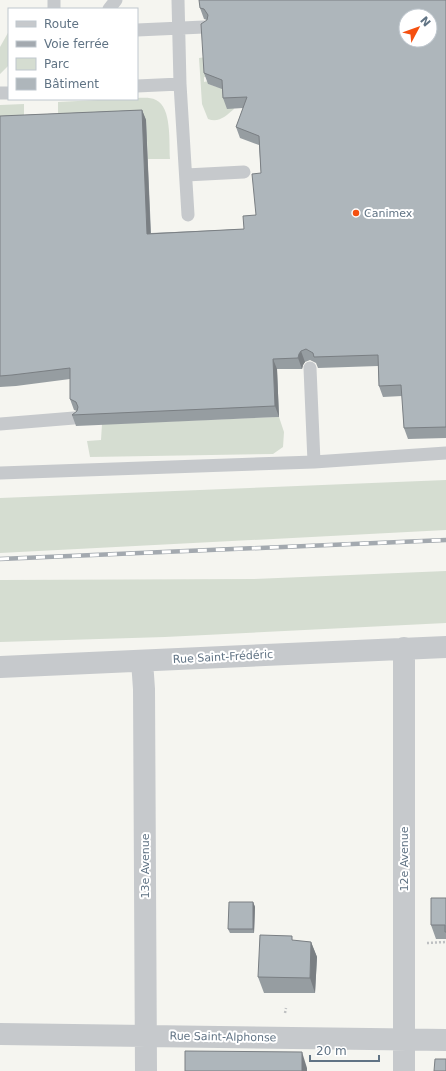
<svg xmlns="http://www.w3.org/2000/svg" width="446" height="1071" viewBox="0 0 446 1071" font-family="'DejaVu Sans',sans-serif">
<style>
.green{fill:#d5ddd1}
.lines{fill:none;stroke-linecap:round;stroke-linejoin:round}
.path{stroke:#bec0c2;stroke-width:2.5;stroke-dasharray:2 2;stroke-linecap:butt}
.lane{stroke:#c6c9cc;stroke-width:13}
.street{stroke:#c6c9cc;stroke-width:22}
.rail-casing{stroke:#a3a9af;stroke-width:4.5}
.rail{stroke:#fff;stroke-width:3;stroke-dasharray:9;stroke-linecap:butt}
.wall{fill:#969da1}
.shaded-wall{fill:#7a7f83}
.building{fill:#aeb6bb;stroke:#7a7f83;fill-rule:evenodd}
.poi-dot{fill:#f55010;stroke:#fff;stroke-width:1.5}
.labels{text-anchor:middle;dominant-baseline:central;stroke-width:4;stroke-linejoin:round;paint-order:stroke}
.poi-label{font-size:11px;fill:#607384;stroke:#fff;text-anchor:start}
.street-label{font-size:11px;fill:#607384;stroke:#fff}
</style>
<rect width="100%" height="100%" fill="#f5f5f0"/>
<path class="green" d="M 9,31 L 9,65 L 0,74 L 0,47 Z
M 206,57 L 208,77 L 204,77 L 204,82 L 208,81 L 208,84 L 217,87 L 226,86 L 234,109 C 226,116 219,123 208,119 L 202,104 L 199,58 Z
M 137,98 C 143,98 150,97 156,100 C 172,107 169,143 170,159 L 148,159 L 146,120 L 0,127 L 0,105 L 24,104 L 24,115 L 58,114 L 58,102 Z
M 279,417 L 284,432 L 283,447 L 273,454 L 90,457 L 87,441 L 101,440 L 102,424 Z
M 446,480 L 446,530 L 0,553 L 0,498 Z
M 446,571 L 446,623 L 165,637 L 0,642 L 0,580 L 254,579 Z"/>
<g class="lines">
<path class="path" d="M 427,943 L 446,942
M 285,1013 L 286,1008"/>
<path class="lane" d="M 54,0 L 54,9
M 178,0 L 180,84
M 109,9 L 116,0
M 137,30 L 204,27
M 137,86 L 180,84 L 188,215
M 0,93 L 9,93
M 186,175 L 244,172
M 310,368 L 314,462
M 0,424 L 74,418
M 0,473 L 314,462 L 446,453"/>
<path class="street" d="M 404,648 L 404,1071
M 142,661 L 144,689 L 146,1071
M 0,667 L 446,647
M 0,1034 L 446,1040"/>
<defs>
<path id="rail" d="M 0,559 L 446,540"/>
</defs>
<use href="#rail" class="rail-casing"/>
<use href="#rail" class="rail"/>
</g>
<path class="wall" d="M 446,0 L 446,438 L 408,439 L 404,428 L 402,396 L 383,397 L 379,386 L 378,366 L 318,368 L 316,363 L 310,360 L 305,362 L 303,365 L 302,369 L 277,369 L 279,417 L 76,426 L 72,415 L 77,411 L 74,410 L 70,399 L 70,379 L 16,386 L 0,387 L 0,116 L 142,110 L 146,120 L 151,233 L 244,229 L 256,215 L 261,173 L 259,145 L 240,138 L 236,127 L 243,108 L 227,109 L 223,98 L 222,89 L 208,84 L 204,73 L 207,20 L 204,19 L 200,8 Z
M 446,898 L 446,939 L 436,939 L 431,925 Z
M 253,902 L 255,907 L 254,933 L 230,933 L 228,929 Z
M 294,941 L 311,942 L 317,957 L 315,993 L 264,993 L 258,977 Z"/>
<path class="shaded-wall" d="M 142,110 L 146,120 L 151,244 L 147,234 Z
M 301,351 L 305,362 L 303,365 L 302,369 L 298,358 L 299,354 Z
M 273,359 L 277,369 L 279,417 L 275,406 Z
M 253,902 L 255,907 L 254,933 L 253,929 Z
M 311,942 L 317,957 L 315,993 L 310,978 Z
M 302,1052 L 307,1068 L 307,1071 L 302,1071 Z"/>
<path class="building" d="M 199,0 L 446,0 L 446,427 L 404,428 L 401,385 L 379,386 L 378,355 L 314,357 L 313,353 L 306,349 L 301,351 L 299,354 L 298,358 L 273,359 L 275,406 L 72,415 L 77,411 L 78,407 L 76,402 L 70,399 L 70,368 L 12,375 L 0,376 L 0,116 L 142,110 L 147,234 L 244,229 L 243,216 L 256,215 L 252,174 L 261,173 L 259,136 L 236,127 L 247,97 L 223,98 L 222,80 L 204,73 L 201,24 L 207,20 L 208,15 L 204,9 L 200,8 ZM 406,16 L 430,16 L 430,40 L 406,40 Z
M 431,898 L 446,898 L 446,932 L 445,932 L 445,925 L 431,925 Z
M 229,902 L 253,902 L 253,929 L 228,929 Z
M 260,935 L 292,936 L 292,940 L 311,942 L 310,978 L 258,977 Z
M 185,1051 L 302,1052 L 302,1071 L 185,1071 Z
M 435,1059 L 446,1059 L 446,1071 L 434,1071 Z"/>
<circle class="poi-dot" cx="356" cy="213" r="4"/>
<g class="labels">
<g class="poi-label">
<text x="364" y="213">Canimex</text>
</g>
<g class="street-label">
<text transform="translate(223 657) rotate(-3)">Rue Saint-Frédéric</text>
<text transform="translate(404 859) rotate(-90)">12e Avenue</text>
<text transform="translate(145 866) rotate(-90)">13e Avenue</text>
<text transform="translate(223 1037) rotate(1)">Rue Saint-Alphonse</text>
</g>
</g>
<rect x="8" y="8" width="130" height="92" fill="#ffffff" stroke="#bfc7ce"/>
<rect x="16" y="21" width="20" height="6" fill="#c6c9cc" stroke="#bfc7ce"/>
<text x="44" y="28" font-size="12" fill="#607384">Route</text>
<rect x="16" y="41" width="20" height="6" fill="#a3a9af" stroke="#bfc7ce"/>
<text x="44" y="48" font-size="12" fill="#607384">Voie ferrée</text>
<rect x="16" y="58" width="20" height="12" fill="#d5ddd1" stroke="#bfc7ce"/>
<text x="44" y="68" font-size="12" fill="#607384">Parc</text>
<rect x="16" y="78" width="20" height="12" fill="#aeb6bb" stroke="#bfc7ce"/>
<text x="44" y="88" font-size="12" fill="#607384">Bâtiment</text>
<g transform="translate(418 28) rotate(49)"><circle r="19" fill="#ffffff" stroke="#bfc7ce"/>
<path d="M0-3L7 15L0 10L-7 15Z" fill="#f55010"/>
<text y="-6" font-size="11" font-weight="bold" text-anchor="middle" fill="#607384">N</text>
</g>
<path d="M310 1055v6h69v-6" fill="none" stroke="#607384" stroke-width="2"/>
<text x="316" y="1055" font-size="12" fill="#607384" stroke="#ffffff" stroke-width="3" paint-order="stroke">20 m</text>
</svg>
